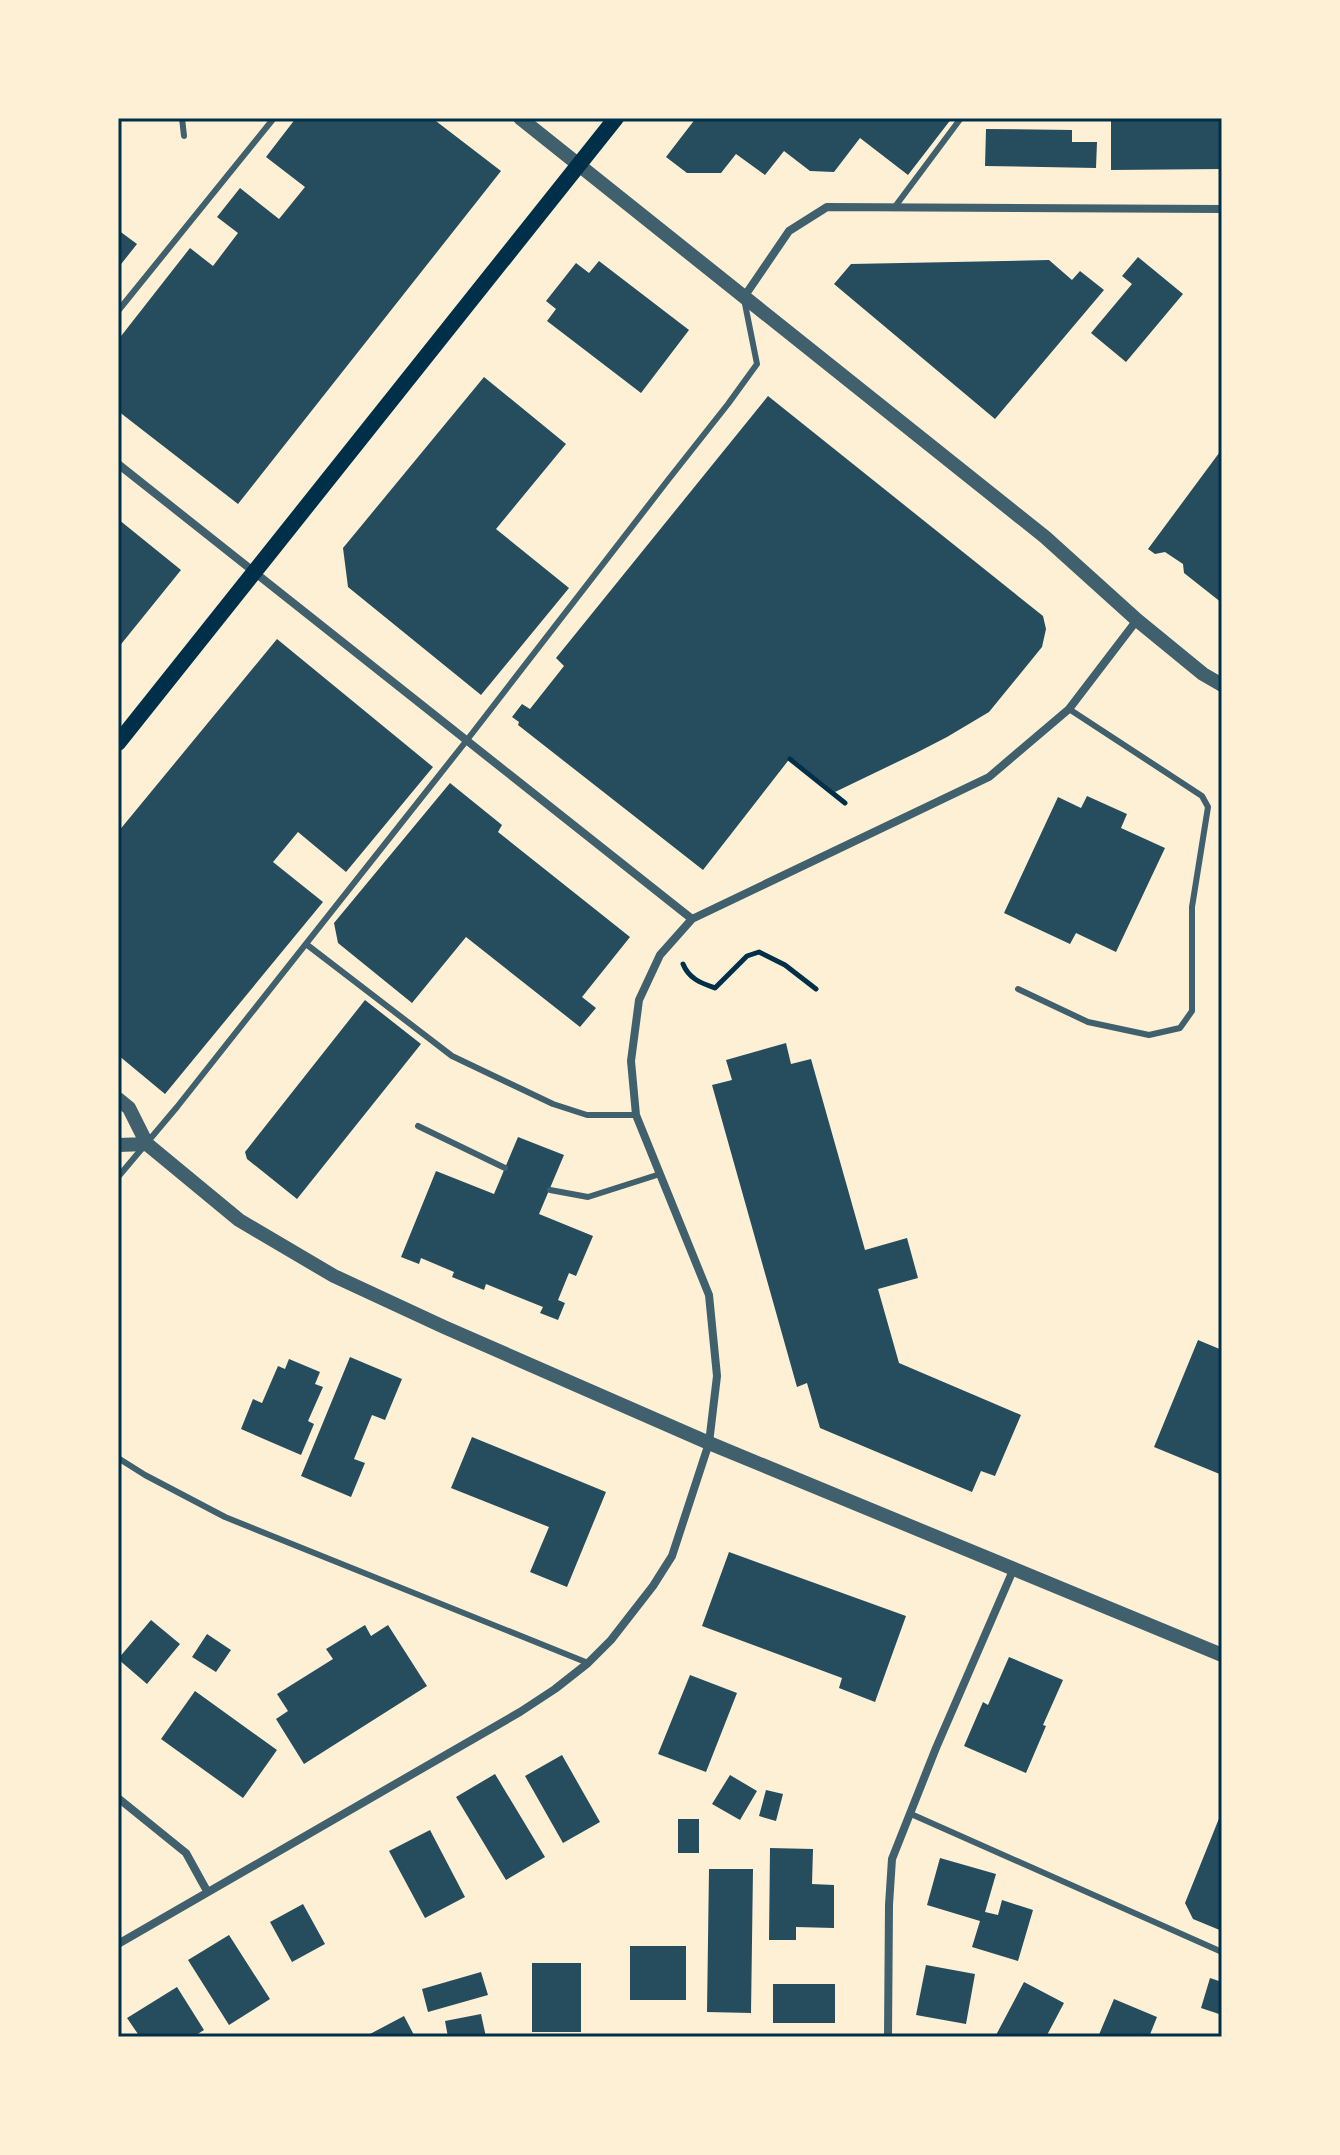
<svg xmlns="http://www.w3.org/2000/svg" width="1340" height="2155" viewBox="0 0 1340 2155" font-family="Helvetica,sans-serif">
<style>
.building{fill:#264d5e}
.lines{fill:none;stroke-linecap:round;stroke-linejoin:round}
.path{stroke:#003049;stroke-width:5}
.service{stroke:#3f606c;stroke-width:6}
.minor{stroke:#3f606c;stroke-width:8}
.tertiary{stroke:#3f606c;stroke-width:14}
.secondary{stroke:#003049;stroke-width:16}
.neatline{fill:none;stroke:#003049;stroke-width:3}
</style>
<rect width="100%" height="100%" fill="#fdf0d5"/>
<path class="building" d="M 296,118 L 432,118 L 501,171 L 238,504 L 118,411 L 118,340 L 190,248 L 213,266 L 238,233 L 217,217 L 240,188 L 279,219 L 305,187 L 266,157 Z
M 696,118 L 952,118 L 908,175 L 860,138 L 834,172 L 810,171 L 784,151 L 765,175 L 736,154 L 721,173 L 687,173 L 666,157 Z
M 1111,118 L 1222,118 L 1222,169 L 1111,170 Z
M 986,129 L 1072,130 L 1072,142 L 1097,142 L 1096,168 L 985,166 Z
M 118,230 L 137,244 L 118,268 Z
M 1138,257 L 1183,294 L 1126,362 L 1091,333 L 1132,284 L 1122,276 Z
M 1049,260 L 1072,280 L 1080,271 L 1104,290 L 995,419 L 834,284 L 851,264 Z
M 599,261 L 689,330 L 641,393 L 547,321 L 556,309 L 546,301 L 576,263 L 589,273 Z
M 484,377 L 566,444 L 496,529 L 569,588 L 481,695 L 348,587 L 343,548 Z
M 768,396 L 1043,616 L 1046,629 L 1042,647 L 989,712 L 947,737 L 916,753 L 835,792 L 791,757 L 703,870 L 518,725 L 519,722 L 512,717 L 522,704 L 530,709 L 564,666 L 556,658 Z
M 1222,449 L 1222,603 L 1184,573 L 1183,564 L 1165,552 L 1155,554 L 1148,549 Z
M 118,519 L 181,570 L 118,648 Z
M 277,639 L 433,767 L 346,872 L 298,832 L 273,862 L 323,902 L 165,1094 L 118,1055 L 118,832 Z
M 450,783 L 502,825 L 498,832 L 630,937 L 582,997 L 596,1008 L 580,1027 L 466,937 L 412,1003 L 338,943 L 334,923 Z
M 1087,796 L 1127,814 L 1121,828 L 1165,848 L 1116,952 L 1076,933 L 1070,944 L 1004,913 L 1058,797 L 1081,808 Z
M 365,1000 L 421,1044 L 297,1199 L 247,1159 L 245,1152 Z
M 786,1043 L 791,1064 L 811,1059 L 865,1250 L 907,1238 L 918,1278 L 878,1289 L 899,1363 L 1021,1415 L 995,1476 L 981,1471 L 972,1492 L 820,1428 L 807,1383 L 797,1387 L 712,1085 L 732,1080 L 726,1060 Z
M 518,1137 L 564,1155 L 539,1214 L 593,1236 L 576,1276 L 569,1273 L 558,1300 L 565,1303 L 558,1320 L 540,1313 L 543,1307 L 486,1284 L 484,1290 L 452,1277 L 454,1272 L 421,1258 L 419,1264 L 401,1257 L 436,1171 L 494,1194 Z
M 1198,1340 L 1222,1350 L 1222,1475 L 1154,1447 Z
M 350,1357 L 402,1379 L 385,1420 L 372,1415 L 354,1459 L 365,1463 L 351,1497 L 301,1476 Z
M 289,1359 L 320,1372 L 315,1384 L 323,1387 L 308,1421 L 314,1424 L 301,1455 L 241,1429 L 253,1399 L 262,1403 L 278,1366 L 285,1369 Z
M 472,1437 L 606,1492 L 567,1587 L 530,1572 L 549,1527 L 451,1488 Z
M 729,1552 L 906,1616 L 875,1702 L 839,1688 L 842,1678 L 702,1626 Z
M 151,1620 L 180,1644 L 147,1684 L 118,1659 Z
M 365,1625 L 371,1636 L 388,1625 L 427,1686 L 304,1764 L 276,1719 L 288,1711 L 277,1694 L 333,1659 L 326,1649 Z
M 207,1634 L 231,1650 L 216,1672 L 192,1657 Z
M 1009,1657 L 1063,1680 L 1043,1725 L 1046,1726 L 1026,1773 L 964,1746 L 983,1702 L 988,1705 Z
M 690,1675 L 737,1693 L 706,1772 L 658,1754 Z
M 195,1691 L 277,1750 L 243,1798 L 161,1739 Z
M 562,1755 L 600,1822 L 563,1843 L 525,1776 Z
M 495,1774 L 545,1857 L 506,1880 L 456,1797 Z
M 730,1775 L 757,1791 L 740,1820 L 712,1804 Z
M 766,1790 L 783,1794 L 776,1821 L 759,1816 Z
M 1222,1811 L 1222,1931 L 1193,1919 L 1185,1903 Z
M 678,1819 L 699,1819 L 699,1853 L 678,1853 Z
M 430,1830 L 465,1897 L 425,1918 L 389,1851 Z
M 770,1848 L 813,1849 L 812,1884 L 834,1885 L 834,1928 L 796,1927 L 796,1940 L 769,1940 Z
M 940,1858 L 996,1874 L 985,1912 L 998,1915 L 1002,1900 L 1033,1910 L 1018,1961 L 972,1947 L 980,1921 L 927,1905 Z
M 709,1869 L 753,1869 L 751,2013 L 707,2012 Z
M 303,1904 L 325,1944 L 292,1962 L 270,1922 Z
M 229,1935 L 270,1999 L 229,2025 L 188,1960 Z
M 630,1946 L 686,1946 L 686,2000 L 630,2000 Z
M 532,1963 L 581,1963 L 581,2032 L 532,2032 Z
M 926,1965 L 975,1974 L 966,2024 L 916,2015 Z
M 481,1972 L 488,1995 L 428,2012 L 422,1989 Z
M 1210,1978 L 1222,1982 L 1222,2015 L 1201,2008 Z
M 1024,1982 L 1064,2003 L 1046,2037 L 995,2037 Z
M 773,1984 L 835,1984 L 835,2023 L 773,2023 Z
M 177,1987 L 204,2030 L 193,2037 L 140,2037 L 127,2018 Z
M 1114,1999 L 1157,2017 L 1149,2037 L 1098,2037 Z
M 481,2014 L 486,2037 L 448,2037 L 445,2021 Z
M 404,2016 L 415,2037 L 372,2037 L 370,2034 Z"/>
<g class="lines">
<path class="path" d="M 790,759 L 845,803
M 683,964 C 689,979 701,983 715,988 L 747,956 L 759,952 L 785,965 L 816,989"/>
<path class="service" d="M 182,118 L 184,136
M 894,208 L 961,118
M 118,311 L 274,118
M 306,944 L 452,1056 L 553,1104 L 587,1115 L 636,1115
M 1018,989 L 1088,1022 L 1149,1035 L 1180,1028 L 1192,1011 L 1192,907 L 1208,807 L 1202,796 L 1069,709
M 418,1126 L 505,1168
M 118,1177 L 177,1107 L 467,740 L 668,480 L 728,404 L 757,364 L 744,299
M 550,1190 L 588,1197 L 660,1174
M 118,1458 L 145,1475 L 225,1517 L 588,1663
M 911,1814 L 1222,1952"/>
<path class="minor" d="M 744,297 L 789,231 L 827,207 L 1222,209
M 118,464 L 692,919
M 118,1798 L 186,1853 L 207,1891
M 118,1944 L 520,1712 L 555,1689 L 588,1663 L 611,1640 L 653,1586 L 672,1556 L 709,1443 L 717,1376 L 709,1295 L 636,1115 L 631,1061 L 639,1000 L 660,955 L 692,919 L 989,777 L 1069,709 L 1137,620
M 888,2037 L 889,1905 L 892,1859 L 936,1748 L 1014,1568"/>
<path class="tertiary" d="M 520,118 L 1045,537 L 1137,620 L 1203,674 L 1222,685
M 118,1099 L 129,1108 L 147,1144 L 239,1220 L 334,1276 L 444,1327 L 709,1443 L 1222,1655
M 118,1145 L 147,1144"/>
<path class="secondary" d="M 118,743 L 616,118"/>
</g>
<rect width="1340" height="2155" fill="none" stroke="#fdf0d5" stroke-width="240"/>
<rect x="120" y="120" width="1100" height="1915" class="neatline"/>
</svg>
